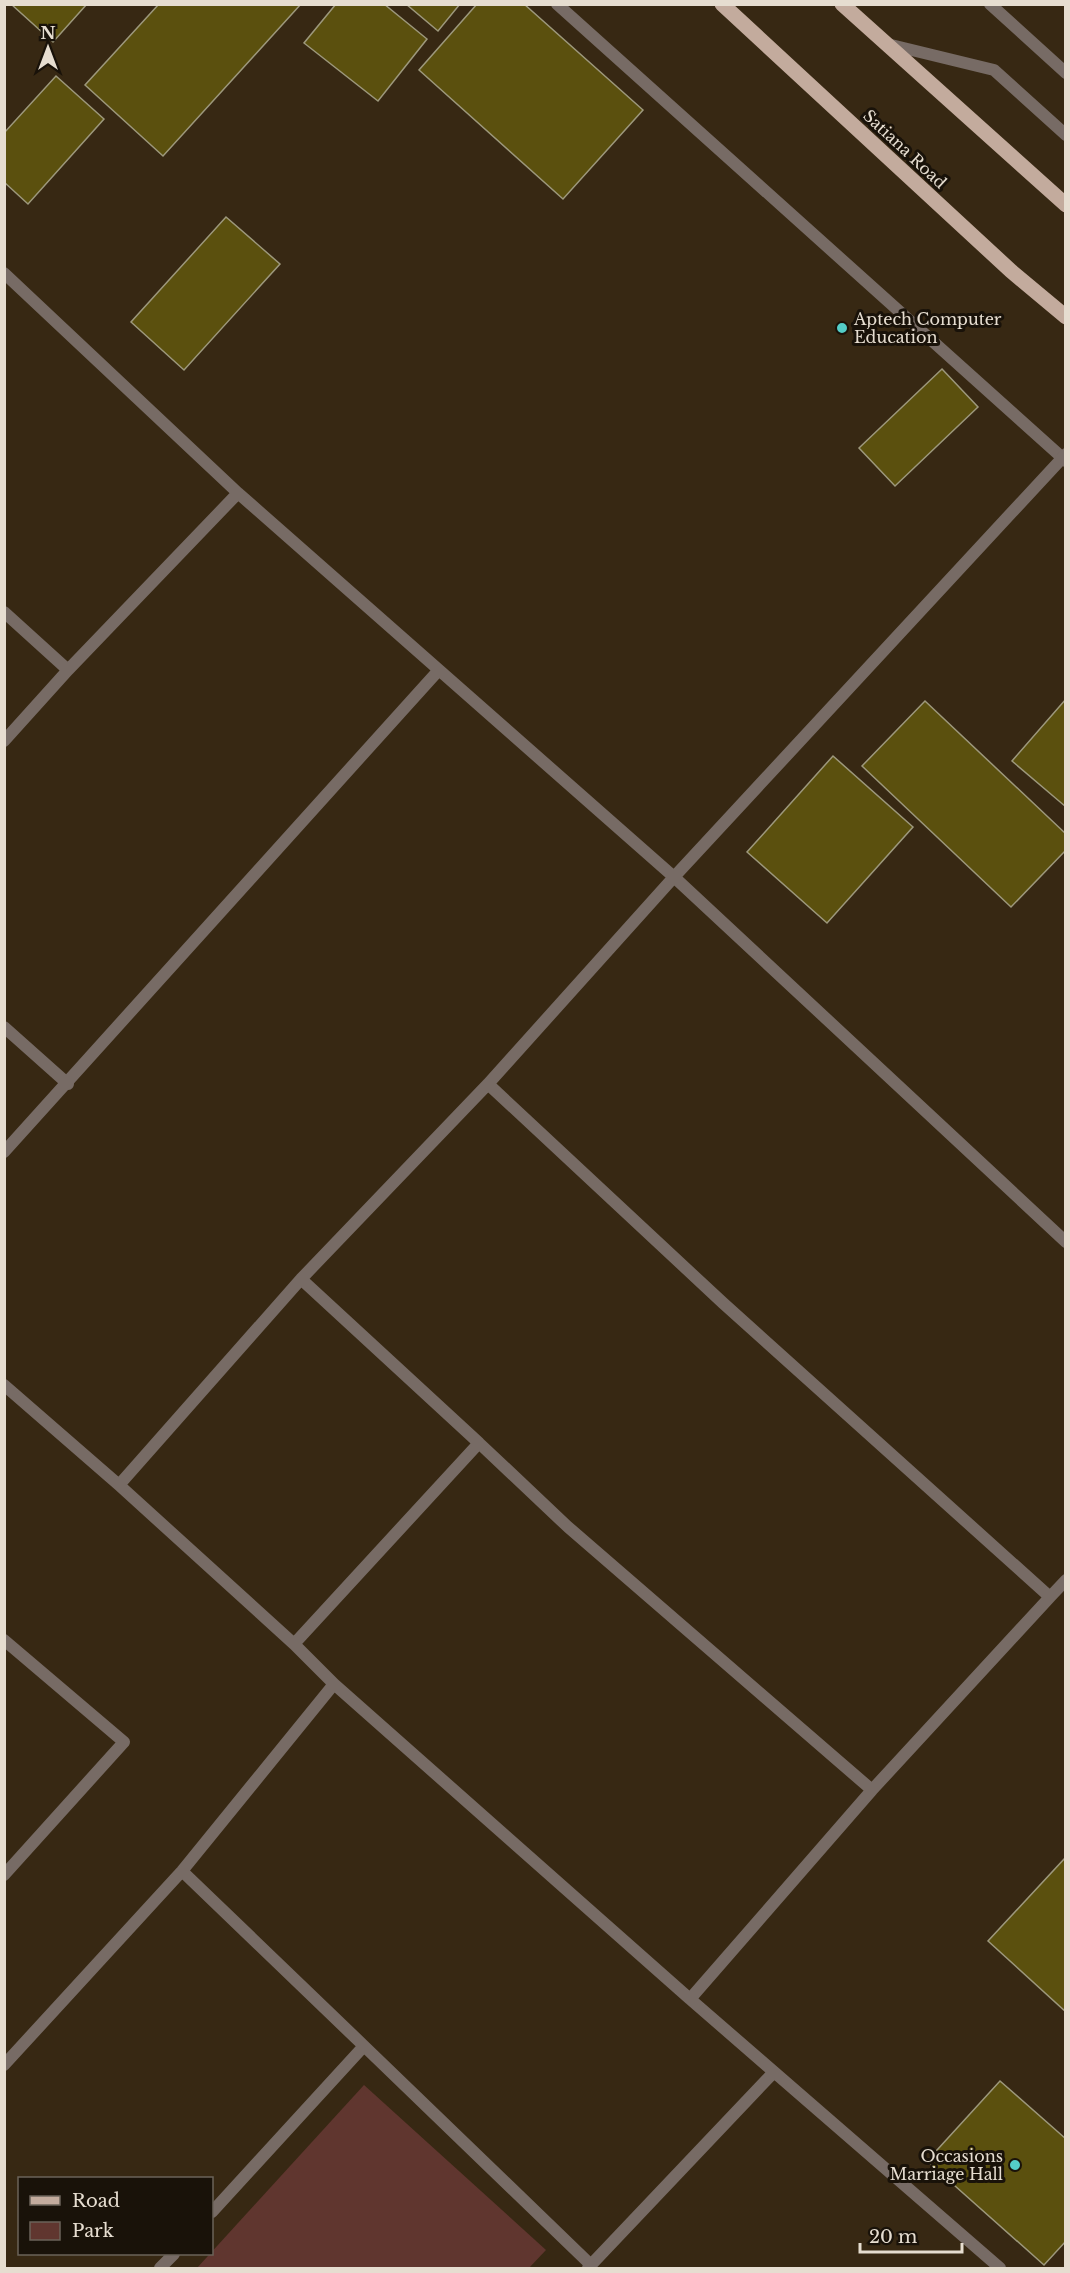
<svg xmlns="http://www.w3.org/2000/svg" width="1070" height="2273" viewBox="0 0 1070 2273" font-family="'Libre Baskerville',serif">
<style>
.green{fill:#60362f}
.building{fill:#5b500e;stroke:#9d987c;stroke-width:1.5}
.lines{fill:none;stroke-linecap:round;stroke-linejoin:round}
.service{stroke:#776b65;stroke-width:12}
.minor{stroke:#776b65;stroke-width:12}
.primary{stroke:#c3ab9d;stroke-width:15}
.poi-dot{fill:#54cdc7;stroke:#191209;stroke-width:2}
.labels{text-anchor:middle;dominant-baseline:central;stroke-width:6;stroke-linejoin:round;paint-order:stroke}
.street-label{font-size:16px;fill:#e6ddd0;stroke:#191209}
.poi-label{font-size:16px;fill:#e6ddd0;stroke:#191209;text-anchor:start}
</style>
<rect width="100%" height="100%" fill="#372813"/>
<path class="green" d="M 364,2085 L 546,2250 L 529,2268 L 197,2268 Z"/>
<path class="building" d="M 11,4 L 87,4 L 53,42 Z
M 159,4 L 301,4 L 163,156 L 85,85 Z
M 336,4 L 384,4 L 427,39 L 378,101 L 304,43 Z
M 406,4 L 460,4 L 438,31 Z
M 477,4 L 524,4 L 643,110 L 563,199 L 419,70 Z
M 56,76 L 104,119 L 28,204 L 4,182 L 4,133 Z
M 226,217 L 280,264 L 184,370 L 131,322 Z
M 942,369 L 978,407 L 895,486 L 859,448 Z
M 1066,699 L 1066,807 L 1012,761 Z
M 925,701 L 1066,834 L 1066,850 L 1011,907 L 862,766 Z
M 833,756 L 913,827 L 827,923 L 747,852 Z
M 1066,1857 L 1066,2012 L 988,1941 Z
M 1000,2081 L 1066,2139 L 1066,2241 L 1044,2265 L 927,2161 Z"/>
<g class="lines">
<path class="service" d="M 557,4 L 1066,461
M 887,44 L 994,70 L 1066,135"/>
<path class="minor" d="M 990,4 L 1066,73
M 4,273 L 238,493 L 674,877 L 1066,1242
M 4,612 L 68,670
M 4,741 L 68,670 L 238,493
M 4,1027 L 68,1084
M 488,1084 L 723,1303 L 1050,1597 L 872,1790 L 690,1999 L 334,1684 L 294,1644 L 479,1443 L 568,1527 L 872,1790
M 4,1152 L 438,671
M 301,1279 L 479,1443
M 4,1385 L 119,1485 L 294,1644
M 119,1485 L 301,1279 L 488,1084 L 674,877 L 1066,454
M 1050,1597 L 1066,1580
M 4,1640 L 124,1742 L 4,1875
M 182,1871 L 364,2046
M 690,1999 L 1000,2268
M 4,2065 L 182,1871 L 334,1684
M 212,2212 L 364,2046 L 591,2265
M 160,2268 L 174,2254
M 588,2268 L 773,2073"/>
<path class="primary" d="M 722,4 L 1011,271 L 1066,317
M 842,4 L 1066,205"/>
</g>
<g class="poi-dot">
<circle cx="842" cy="328" r="6"/>
<circle cx="1015" cy="2165" r="6"/>
</g>
<g class="labels">
<g class="street-label">
<text transform="translate(905 149) rotate(43)">Satiana Road</text>
</g>
<g class="poi-label">
<text x="854" y="319">Aptech Computer<tspan x="854" dy="18">Education</tspan></text>
<text x="1003" y="2156" text-anchor="end">Occasions<tspan x="1003" dy="18">Marriage Hall</tspan></text>
</g>
</g>
<rect width="1070" height="2273" fill="none" stroke="#e6ddd0" stroke-width="12"/>
<rect x="18" y="2177" width="195" height="78" fill="#191209" stroke="#6b6359" stroke-width="1.5"/>
<rect x="30" y="2196" width="30" height="9" fill="#c3ab9d" stroke="#6b6359" stroke-width="1.5"/>
<text x="72" y="2207" font-size="18" fill="#e6ddd0">Road</text>
<rect x="30" y="2222" width="30" height="18" fill="#60362f" stroke="#6b6359" stroke-width="1.5"/>
<text x="72" y="2237" font-size="18" fill="#e6ddd0">Park</text>
<g transform="translate(48 48)" stroke="#191209" stroke-width="4.5" paint-order="stroke">
<path d="M0-4.5L10 22L0 15L-10 22Z" fill="#e6ddd0"/>
<text y="-9" font-size="16" font-weight="bold" text-anchor="middle" fill="#e6ddd0">N</text>
</g>
<path d="M860 2243v9h102v-9" fill="none" stroke="#e6ddd0" stroke-width="3"/>
<text x="869" y="2243" font-size="18" fill="#e6ddd0" stroke="#191209" stroke-width="4.5" paint-order="stroke">20 m</text>
</svg>
